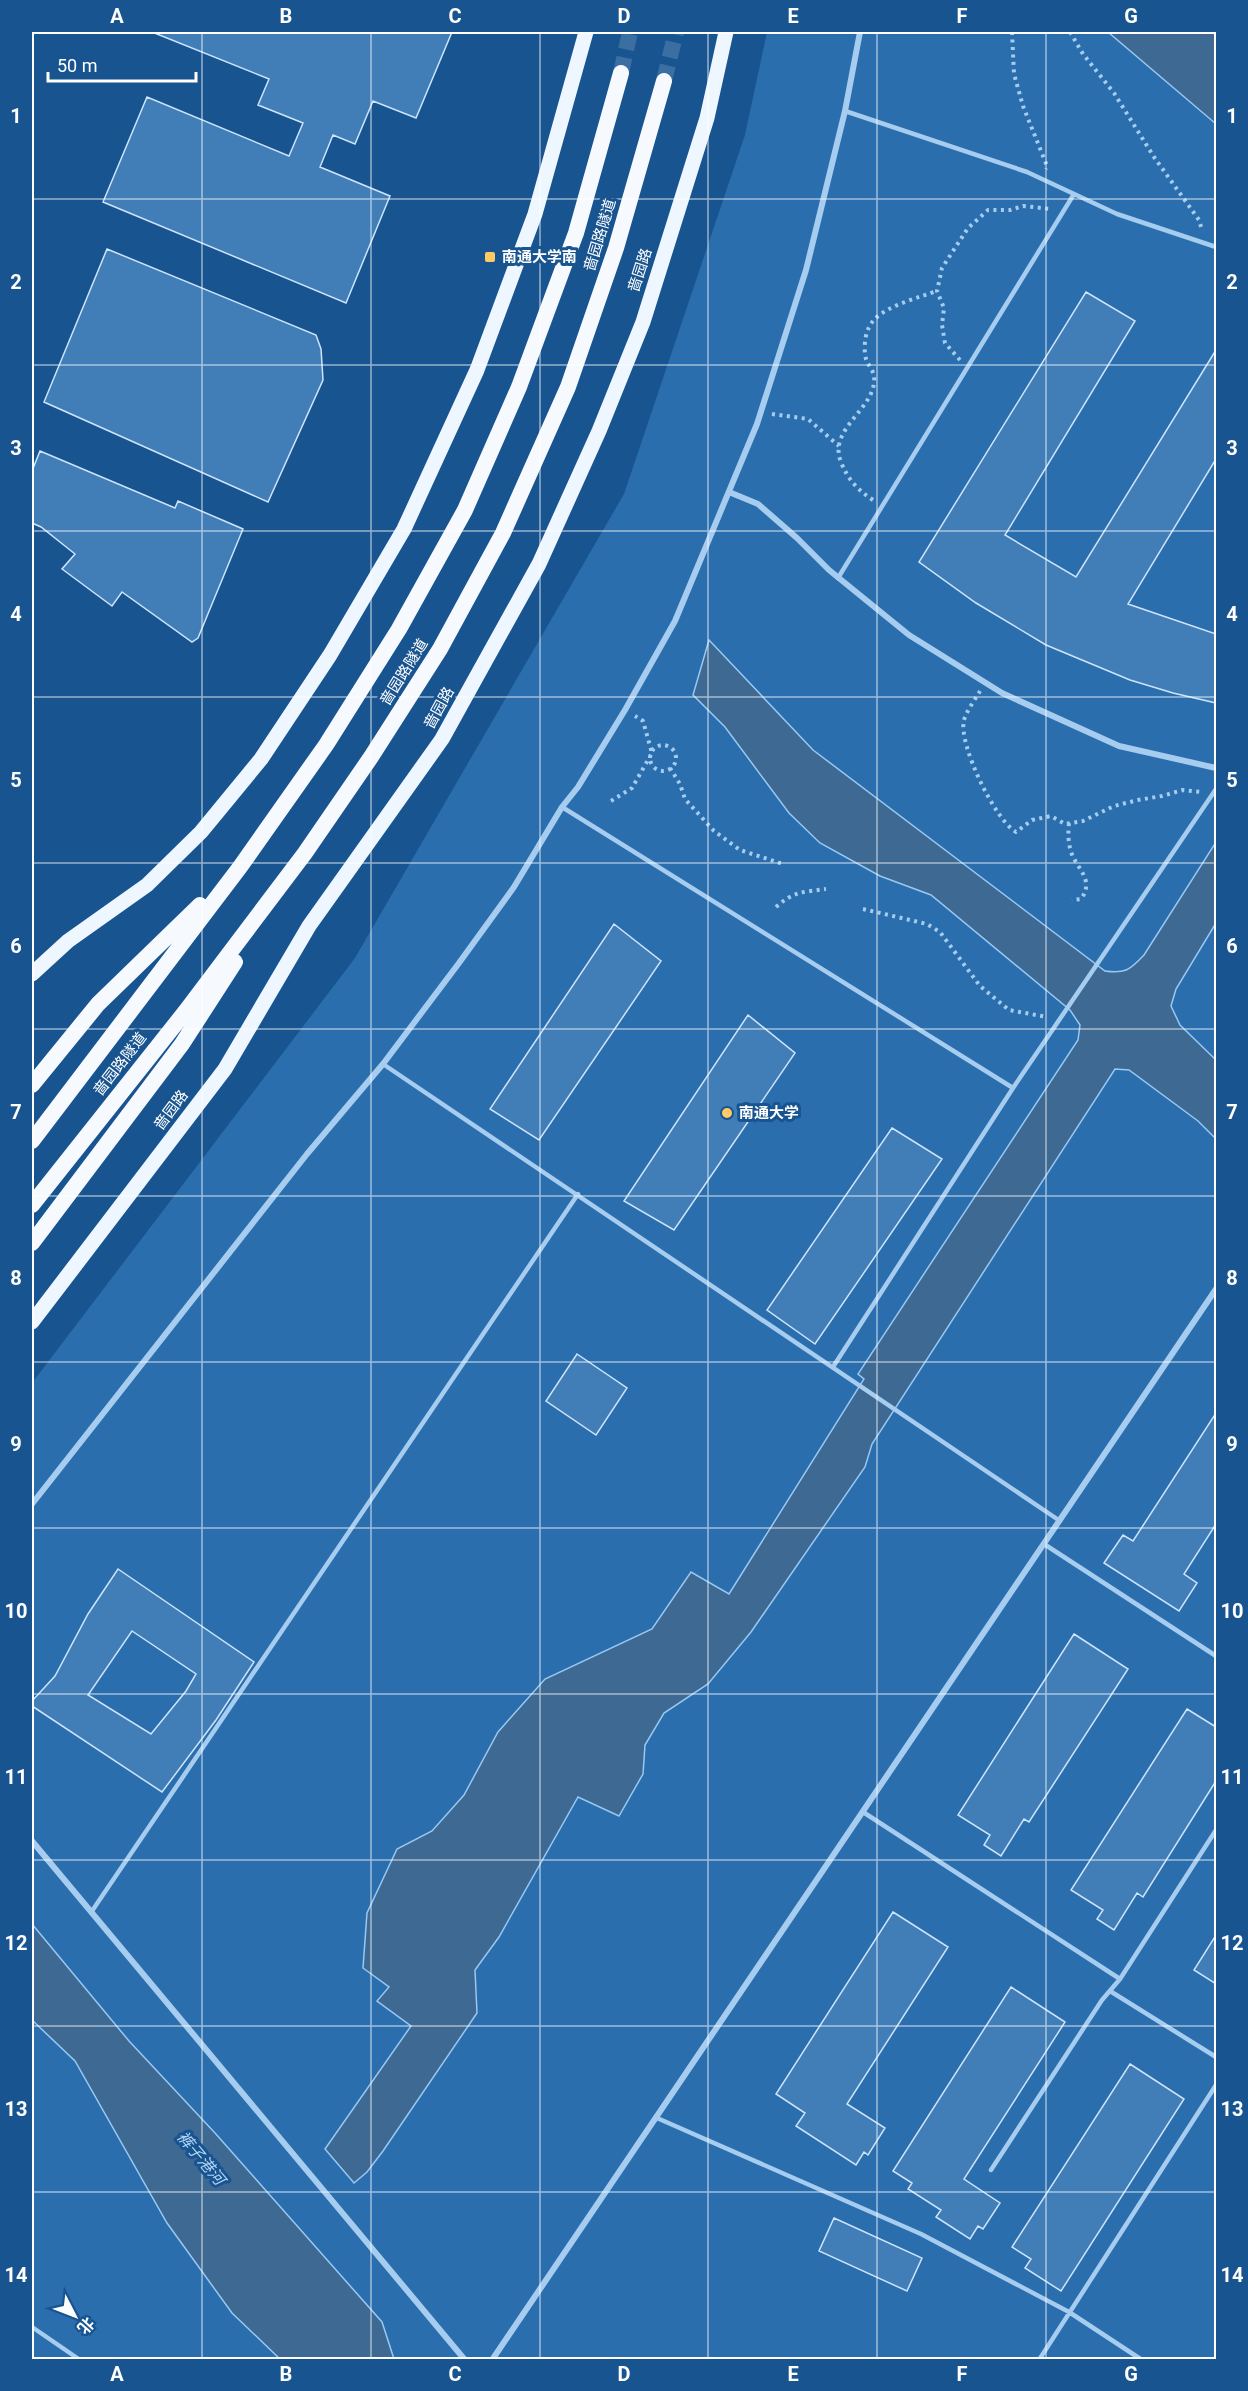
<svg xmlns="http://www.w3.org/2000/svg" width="1248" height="2391" viewBox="0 0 1248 2391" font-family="Roboto,'Noto Sans SC',sans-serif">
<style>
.green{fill:#2b6eae}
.water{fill:#3d6993;stroke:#99c8f2;stroke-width:1.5}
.building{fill:#417eb8;stroke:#cde4fb;stroke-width:1.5;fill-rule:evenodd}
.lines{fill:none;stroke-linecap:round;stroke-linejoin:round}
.trunk-tunnel{stroke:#3b6ea1;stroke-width:16;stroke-dasharray:16 8;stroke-linecap:butt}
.path{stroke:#a6ccef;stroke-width:4;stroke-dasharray:3 4.5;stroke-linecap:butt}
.service{stroke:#a6ccef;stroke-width:4.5}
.minor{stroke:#a6ccef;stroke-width:6}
.primary{stroke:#eef6ff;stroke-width:15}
.trunk{stroke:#f6faff;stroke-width:16}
.grid{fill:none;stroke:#fff;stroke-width:1.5;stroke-opacity:0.55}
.poi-dot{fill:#ffc964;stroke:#185490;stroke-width:2}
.labels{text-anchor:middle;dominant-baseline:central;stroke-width:6;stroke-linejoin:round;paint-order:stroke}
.street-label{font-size:15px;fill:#fff;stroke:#185490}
.poi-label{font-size:15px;font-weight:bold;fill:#fff;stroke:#185490;text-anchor:start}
.water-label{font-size:16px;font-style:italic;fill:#b2d6f6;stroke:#185490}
.neatline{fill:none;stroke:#fff;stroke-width:2}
.grid-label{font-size:20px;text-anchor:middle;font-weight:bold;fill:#fff}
</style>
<rect width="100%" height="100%" fill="#185490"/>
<path class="green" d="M 767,32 L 1216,32 L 1216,2359 L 32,2359 L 32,1383 L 355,958 L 624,494 L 745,135 Z"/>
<path class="water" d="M 1108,32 L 1216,32 L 1216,124 Z
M 709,640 L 813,750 L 1105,971 C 1125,974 1130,970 1144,955 L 1216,842 L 1216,923 L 1176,989 L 1171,1006 L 1180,1025 L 1216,1060 L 1216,1139 L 1198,1121 L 1129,1070 L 1115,1069 L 872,1444 L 865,1467 L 751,1632 L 708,1684 L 664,1713 L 645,1745 L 643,1774 L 619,1816 L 578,1797 L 499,1937 L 475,1970 L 477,2013 L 383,2151 L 367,2172 L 354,2183 L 325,2149 L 411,2026 L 377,2001 L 389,1987 L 363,1968 L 367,1913 L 397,1849 L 432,1831 L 464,1795 L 498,1732 L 545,1679 L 652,1629 L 691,1572 L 729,1594 L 864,1379 L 858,1374 L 1078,1040 L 1080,1025 L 1070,1010 L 931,895 L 880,876 L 820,843 L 789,813 L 725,727 L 693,695 Z
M 32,1924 L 129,2041 L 215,2133 L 382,2322 L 394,2359 L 280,2359 L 232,2313 L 167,2223 L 75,2061 L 32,2020 Z"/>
<path class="building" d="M 152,32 L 452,32 L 416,118 L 373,101 L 355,144 L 333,135 L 320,167 L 390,196 L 346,303 L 103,202 L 147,97 L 289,156 L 303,123 L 258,105 L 269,79 Z
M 107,249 L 316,335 L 321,349 L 323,380 L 268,502 L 44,402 Z
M 1086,292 L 1135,321 L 1005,535 L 1076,577 L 1216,350 L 1216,459 L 1128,604 L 1216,634 L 1216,703 L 1173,693 L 1130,680 L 1046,645 L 976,603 L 919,562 Z
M 40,451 L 175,508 L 178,501 L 243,529 L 198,638 L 192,642 L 122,592 L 112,606 L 62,569 L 75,554 L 41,527 L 32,523 L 32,471 Z
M 614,924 L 661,961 L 539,1140 L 490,1109 Z
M 748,1015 L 795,1053 L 674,1230 L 624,1201 Z
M 892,1128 L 942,1159 L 815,1344 L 767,1310 Z
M 577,1354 L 627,1388 L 596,1435 L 546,1401 Z
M 1216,1413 L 1216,1524 L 1184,1574 L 1197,1583 L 1179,1611 L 1104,1563 L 1123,1535 L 1133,1541 Z
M 118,1569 L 254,1662 L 216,1720 L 162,1792 L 32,1706 L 32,1701 L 55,1676 L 88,1614 ZM 132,1631 L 196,1674 L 186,1691 L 151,1734 L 88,1695 Z
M 1074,1634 L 1128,1669 L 1029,1822 L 1024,1819 L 1001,1856 L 984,1845 L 990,1835 L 958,1815 Z
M 1187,1709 L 1216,1727 L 1216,1781 L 1143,1897 L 1137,1893 L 1114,1930 L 1097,1919 L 1103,1910 L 1071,1890 Z
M 893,1912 L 948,1947 L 847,2104 L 885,2128 L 868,2155 L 864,2152 L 856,2165 L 796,2126 L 805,2113 L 776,2094 Z
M 1216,1935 L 1216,1984 L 1194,1970 Z
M 1011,1987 L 1065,2022 L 964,2179 L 1000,2203 L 983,2229 L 978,2226 L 970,2239 L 936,2217 L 941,2210 L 908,2189 L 912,2183 L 893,2171 Z
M 1130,2064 L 1184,2099 L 1061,2291 L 1025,2268 L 1031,2259 L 1012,2247 Z
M 834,2218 L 922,2258 L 907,2291 L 819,2251 Z"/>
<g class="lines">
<path class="trunk-tunnel" d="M 621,73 L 630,32
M 664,81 L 676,32"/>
<path class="path" d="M 1012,32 L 1014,74 L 1023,106 L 1047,166 L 1046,169
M 1070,32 L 1083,54 L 1114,93 L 1154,157 L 1199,220 L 1202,230
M 960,360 L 945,343 L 942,325 L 944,308 L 937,291 L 942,268 L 968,228 L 988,210 L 1010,210 L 1023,206 L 1051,209
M 772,414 L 808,419 L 839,446
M 873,500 C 858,490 848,480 841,462 C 827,428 878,408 874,376 C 873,370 868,365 866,359 C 863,347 865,329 874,320 C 886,306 920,297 937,291
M 980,691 C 975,700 967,710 964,720 C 958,744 995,820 1016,832 L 1032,820 L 1051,816 L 1065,824 L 1083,821 L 1114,806 L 1138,800 L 1162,796 L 1183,790 L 1201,792
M650 758a13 13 0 1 1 26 0a13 13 0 1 1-26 0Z
M 670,768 L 680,784 L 685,799 L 714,831 L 740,850 L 783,864
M 611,801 L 632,788 L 652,753 L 643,721 L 635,716
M 1069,823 C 1068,833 1068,842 1071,852 C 1077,869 1095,880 1081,899 L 1072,900
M 776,907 C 794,891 804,892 826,889
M 863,909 L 927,924 L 940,932 L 980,986 L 1009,1010 L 1047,1017"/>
<path class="service" d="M 845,111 L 1027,172 L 1117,214 L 1216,247
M 838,578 L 1074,194
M 562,807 L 1013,1088
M 383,1064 L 1060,1521
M 833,1367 L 1013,1088 L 1216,789
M 1044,1544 L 1216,1656
M 863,1812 L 1120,1979 L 1216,1830
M 92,1911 L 578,1194
M 1110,1991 L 1216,2057
M 657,2118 L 921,2234 L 1069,2312 L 1142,2360
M 991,2170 L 1102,2000 L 1120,1979
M 32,2327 L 80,2360
M 1039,2360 L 1216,2085"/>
<path class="minor" d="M 729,492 L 758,504 L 797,538 L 829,570 L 909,635 L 1002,693 L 1119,746 L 1216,768
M 32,1504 L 307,1154 L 383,1064 L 459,963 L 514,887 L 562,807 L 578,787 L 625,710 L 675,621 L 757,424 L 806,270 L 845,111 L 860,32
M 32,1841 L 465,2360
M 492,2360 L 1216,1289"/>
<path class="primary" d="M 32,974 L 68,941 L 147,885 L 201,832 L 261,759 L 330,655 L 404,529 L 477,370 L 535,214 L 586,32
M 32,1322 L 225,1069 L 309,926 L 442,739 L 539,564 L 599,431 L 643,322 L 707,118 L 726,32"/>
<path class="trunk" d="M 32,1085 L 98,1004 L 200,905
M 32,1141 L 240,867 L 326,745 L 399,629 L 465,510 L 519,387 L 576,233 L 621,73
M 32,1205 L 185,1012 L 305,853 L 371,757 L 440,649 L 503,533 L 568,387 L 616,248 L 664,81
M 32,1243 L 182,1044 L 235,962"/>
</g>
<path class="grid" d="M 202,32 L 202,2360M 371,32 L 371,2360M 540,32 L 540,2360M 708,32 L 708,2360M 877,32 L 877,2360M 1046,32 L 1046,2360M 32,199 L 1216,199M 32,365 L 1216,365M 32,531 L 1216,531M 32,697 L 1216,697M 32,863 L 1216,863M 32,1029 L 1216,1029M 32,1196 L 1216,1196M 32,1362 L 1216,1362M 32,1528 L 1216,1528M 32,1694 L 1216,1694M 32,1860 L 1216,1860M 32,2026 L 1216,2026M 32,2192 L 1216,2192"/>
<g class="poi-dot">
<rect x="484" y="251" width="12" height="12" rx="3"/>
<circle cx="727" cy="1113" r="6"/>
</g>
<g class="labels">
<g class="street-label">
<text transform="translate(600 235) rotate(-73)">啬园路隧道</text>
<text transform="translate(640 270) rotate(-72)">啬园路</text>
<text transform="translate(404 672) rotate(-58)">啬园路隧道</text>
<text transform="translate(439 708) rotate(-61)">啬园路</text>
<text transform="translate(120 1064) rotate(-52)">啬园路隧道</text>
<text transform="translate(171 1110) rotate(-53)">啬园路</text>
</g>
<g class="poi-label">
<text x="502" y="257">南通大学南</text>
<text x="739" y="1113">南通大学</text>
</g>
<g class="water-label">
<text transform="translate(201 2158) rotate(50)">裤子港河</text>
</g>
</g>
<rect width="1248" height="2391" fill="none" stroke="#185490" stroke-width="66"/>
<g transform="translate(75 2316) rotate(132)" stroke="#185490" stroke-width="4.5" paint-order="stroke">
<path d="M0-4.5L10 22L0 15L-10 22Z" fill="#ffffff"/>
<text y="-9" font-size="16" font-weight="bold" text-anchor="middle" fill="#ffffff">北</text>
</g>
<path d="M48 72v9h148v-9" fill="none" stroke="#ffffff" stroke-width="3"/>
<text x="57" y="72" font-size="18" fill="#ffffff" stroke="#185490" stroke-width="4.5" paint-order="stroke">50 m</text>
<rect x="33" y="33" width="1182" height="2325" class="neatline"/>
<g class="grid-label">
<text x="117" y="23">A</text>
<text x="286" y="23">B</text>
<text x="455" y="23">C</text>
<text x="624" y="23">D</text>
<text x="793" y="23">E</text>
<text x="962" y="23">F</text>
<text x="1131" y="23">G</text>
<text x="16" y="123">1</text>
<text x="1232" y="123">1</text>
<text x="16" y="289">2</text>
<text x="1232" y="289">2</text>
<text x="16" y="455">3</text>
<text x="1232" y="455">3</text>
<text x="16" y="621">4</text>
<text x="1232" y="621">4</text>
<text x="16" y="787">5</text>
<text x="1232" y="787">5</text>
<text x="16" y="953">6</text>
<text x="1232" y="953">6</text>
<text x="16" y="1119">7</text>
<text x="1232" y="1119">7</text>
<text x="16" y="1285">8</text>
<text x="1232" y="1285">8</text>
<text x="16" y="1451">9</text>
<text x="1232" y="1451">9</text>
<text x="16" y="1618">10</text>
<text x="1232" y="1618">10</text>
<text x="16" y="1784">11</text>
<text x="1232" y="1784">11</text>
<text x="16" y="1950">12</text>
<text x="1232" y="1950">12</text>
<text x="16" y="2116">13</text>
<text x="1232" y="2116">13</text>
<text x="16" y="2282">14</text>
<text x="1232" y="2282">14</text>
<text x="117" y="2381">A</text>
<text x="286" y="2381">B</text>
<text x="455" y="2381">C</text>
<text x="624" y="2381">D</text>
<text x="793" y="2381">E</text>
<text x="962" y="2381">F</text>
<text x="1131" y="2381">G</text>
</g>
</svg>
